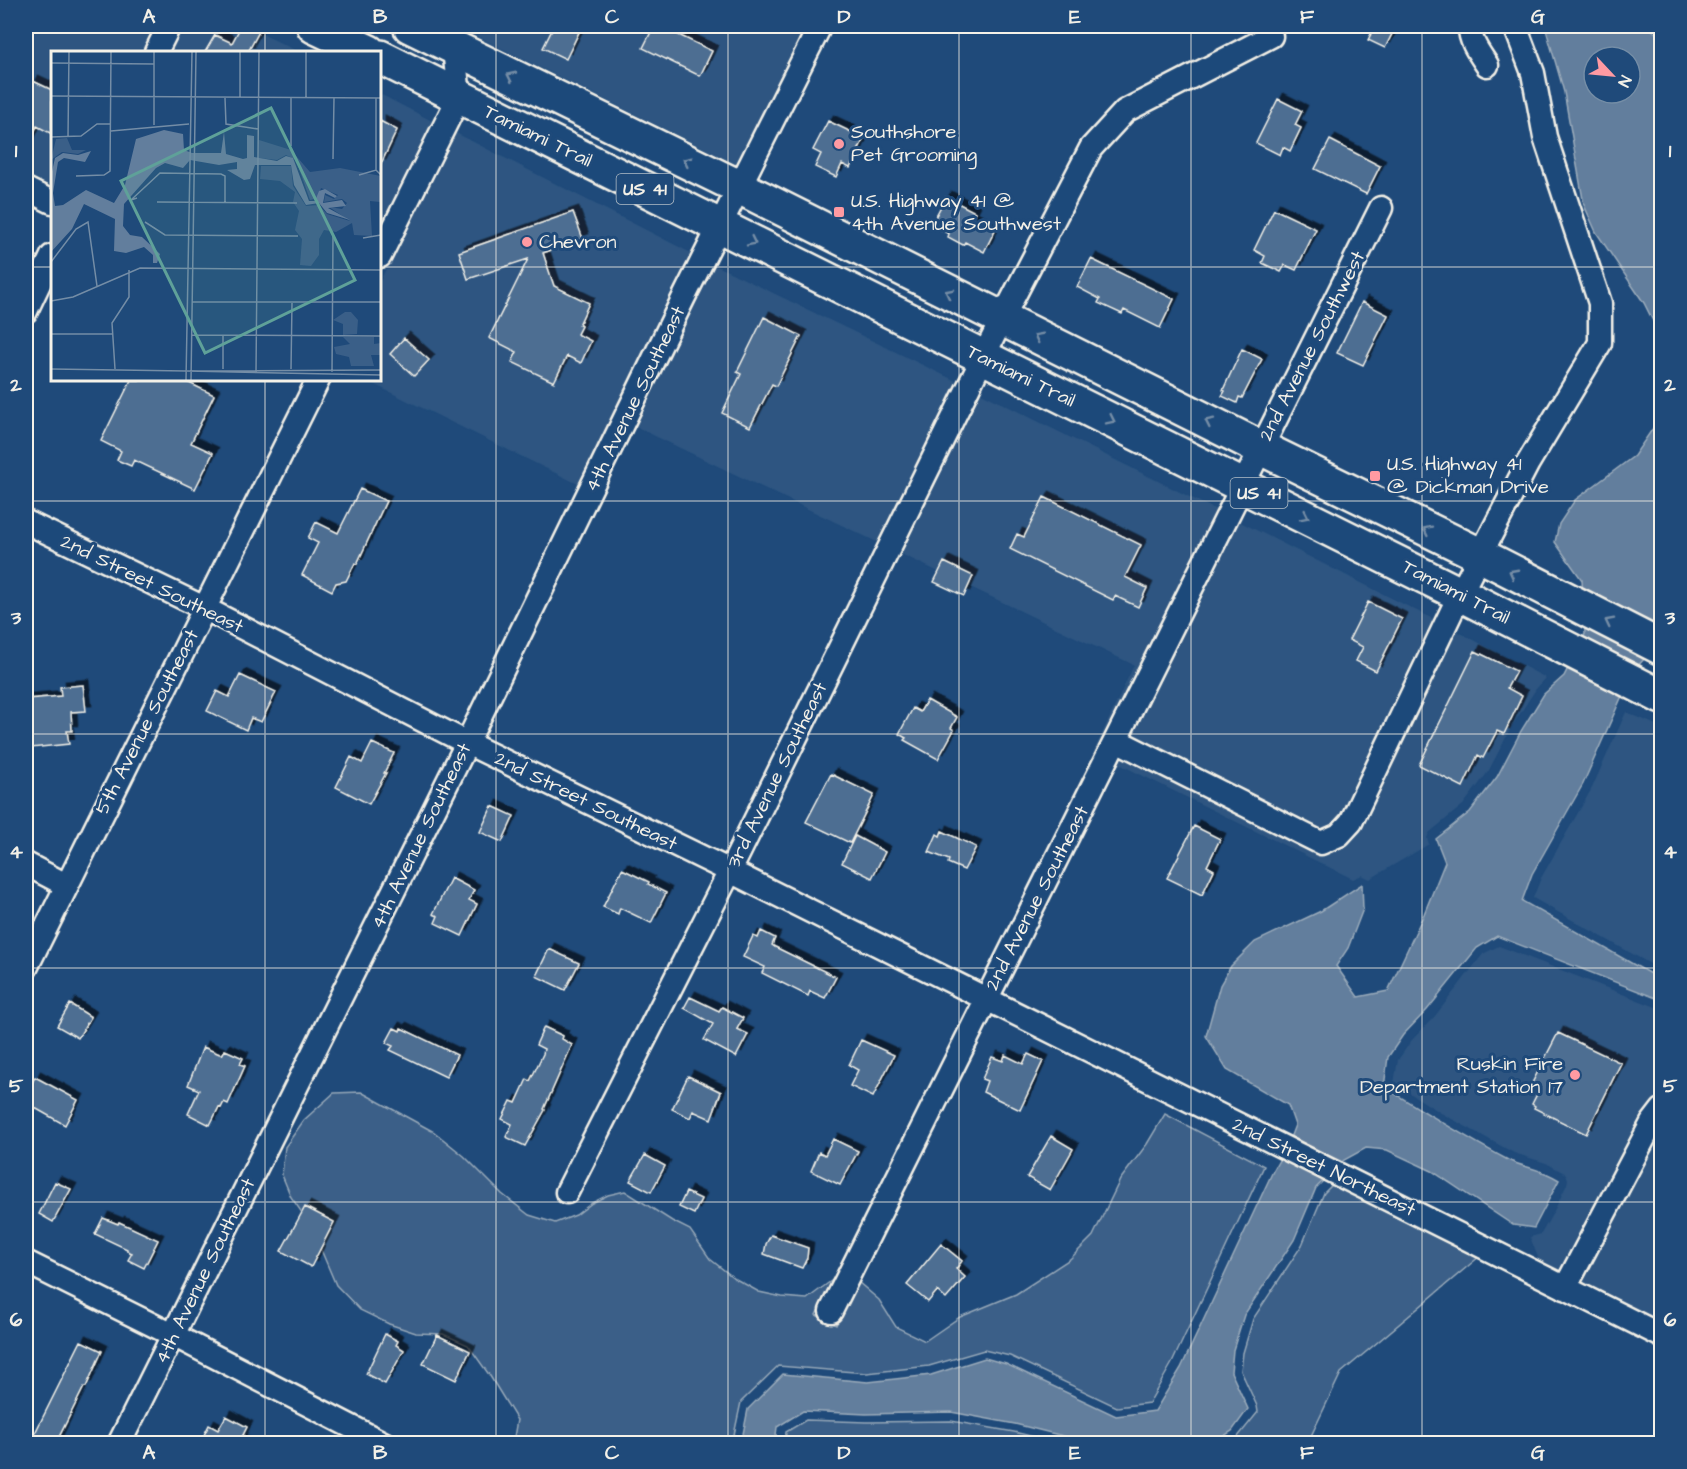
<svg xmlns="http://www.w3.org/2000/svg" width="1687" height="1469" viewBox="0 0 1687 1469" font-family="'Architects Daughter',sans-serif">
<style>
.built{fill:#2d5581}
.green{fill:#3a5f88;stroke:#97a8b8;stroke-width:1.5}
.water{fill:#627e9d;stroke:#9cacbb;stroke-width:1.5;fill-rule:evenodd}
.building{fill:#4d6e92;stroke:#f4f1e8;stroke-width:1.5;filter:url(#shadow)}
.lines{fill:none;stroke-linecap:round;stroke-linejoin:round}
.street-casing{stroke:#f4f1e8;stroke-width:27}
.primary-casing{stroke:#f4f1e8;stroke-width:38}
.street{stroke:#1f4a7a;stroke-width:22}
.primary{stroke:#1f4a7a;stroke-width:33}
.oneway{stroke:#748da6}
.grid{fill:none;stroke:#f4f1e8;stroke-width:1.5;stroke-opacity:0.55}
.poi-dot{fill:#ff9aa2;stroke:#1f4a7a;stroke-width:2}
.labels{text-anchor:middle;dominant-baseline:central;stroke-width:6;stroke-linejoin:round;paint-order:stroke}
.shield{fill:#1f4a7a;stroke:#b4bfc7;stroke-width:1.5}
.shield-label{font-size:18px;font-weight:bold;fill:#f4f1e8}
.poi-label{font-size:20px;fill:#f4f1e8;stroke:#1f4a7a;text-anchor:start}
.street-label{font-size:20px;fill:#f4f1e8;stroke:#1f4a7a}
.inset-road{fill:none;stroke:#748da6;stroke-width:1.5}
.view{fill:#5fa199;fill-opacity:0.15;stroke:#5fa199;stroke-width:3}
.inset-edge{fill:none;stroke:#f4f1e8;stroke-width:3}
.neatline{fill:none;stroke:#f4f1e8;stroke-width:2}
.grid-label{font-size:20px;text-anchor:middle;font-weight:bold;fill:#f4f1e8}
</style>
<defs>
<filter id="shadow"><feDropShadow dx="5.5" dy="-5.5" stdDeviation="0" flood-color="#0009"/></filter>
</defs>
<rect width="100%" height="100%" fill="#1f4a7a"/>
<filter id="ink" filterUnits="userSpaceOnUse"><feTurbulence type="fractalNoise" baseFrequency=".0167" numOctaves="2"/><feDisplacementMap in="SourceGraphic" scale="12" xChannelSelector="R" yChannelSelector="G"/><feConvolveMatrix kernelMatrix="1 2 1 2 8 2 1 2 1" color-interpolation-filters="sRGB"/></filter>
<g filter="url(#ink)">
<path class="built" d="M 26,26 L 156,26 L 143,52 L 52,52 L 52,186 L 26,174 Z
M 182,26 L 246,26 L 299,52 L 168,52 Z
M 456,26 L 808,26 L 738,165 Z
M 380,94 L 434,122 L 380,231 Z
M 454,132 L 693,254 L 580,485 L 365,380 L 380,380 L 380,281 Z
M 713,264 L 958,382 L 879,543 L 634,426 Z
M 979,392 L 1218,511 L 1097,753 L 1094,751 L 1134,665 L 899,553 Z
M 1238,521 L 1435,620 L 1342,815 L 1319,831 L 1131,735 Z
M 1455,630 L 1546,678 L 1536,689 L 1512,726 L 1488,772 L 1463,805 L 1429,833 L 1427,838 L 1429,844 L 1370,879 L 1362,875 L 1353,879 L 1117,763 L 1122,753 L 1317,852 L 1358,830 L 1361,827 Z
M 1626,712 L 1661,727 L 1661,970 L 1533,898 L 1541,878 L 1592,788 Z
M 1499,946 L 1661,1009 L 1661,1093 L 1643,1116 L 1560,1274 L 1541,1265 L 1530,1237 L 1541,1234 L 1554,1211 L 1567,1184 L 1568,1179 L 1566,1174 L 1546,1163 L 1514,1153 L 1441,1113 L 1394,1083 L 1398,1060 L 1411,1041 L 1435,1016 L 1483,954 Z
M 1661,1128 L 1661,1325 L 1580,1284 Z"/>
<path class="green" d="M 361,1092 L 434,1132 L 464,1156 L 502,1194 L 529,1215 L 555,1223 L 576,1215 L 592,1203 L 608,1195 L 625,1191 L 672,1221 L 690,1230 L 710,1259 L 734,1278 L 759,1292 L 782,1297 L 807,1299 L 835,1278 L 816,1315 L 836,1325 L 858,1282 L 879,1300 L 896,1327 L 925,1341 L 960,1317 L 1016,1294 L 1070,1259 L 1093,1236 L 1120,1180 L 1147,1144 L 1165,1114 L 1264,1166 L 1172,1363 L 1149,1403 L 1117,1407 L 1010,1356 L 984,1350 L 929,1366 L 867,1373 L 778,1366 L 741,1402 L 732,1444 L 513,1443 L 517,1420 L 490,1376 L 468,1345 L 443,1334 L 416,1333 L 389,1324 L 360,1310 L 336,1285 L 310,1224 L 291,1197 L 282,1175 L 285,1147 L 304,1120 L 334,1093 Z
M 1334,1183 L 1480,1256 L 1341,1373 L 1310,1438 L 1302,1443 L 1230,1444 L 1237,1438 L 1258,1412 L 1257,1406 L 1241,1371 L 1243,1353 L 1253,1319 L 1302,1245 L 1324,1193 Z
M 806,1420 L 867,1422 L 951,1421 L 1014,1432 L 1059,1443 L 785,1443 L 786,1432 Z"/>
<path class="water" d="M 1545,26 L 1647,26 L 1661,37 L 1661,372 L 1656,327 L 1644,303 L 1596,232 L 1584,205 L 1564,92 ZM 1594,57 L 1630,57 L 1630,93 L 1594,93 Z
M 1661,405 L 1661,641 L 1633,671 L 1583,784 L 1532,874 L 1522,901 L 1661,980 L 1661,1000 L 1497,936 L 1477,948 L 1427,1010 L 1403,1035 L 1388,1057 L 1384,1087 C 1425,1112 1465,1137 1508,1160 C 1524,1168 1540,1168 1559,1180 L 1534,1228 L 1513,1225 L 1432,1171 L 1387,1150 L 1366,1148 L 1344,1160 L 1316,1188 L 1294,1240 L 1244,1315 L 1233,1350 L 1231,1372 L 1248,1409 L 1232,1431 L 1213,1443 L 1091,1443 L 1015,1424 L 951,1412 L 866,1414 L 803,1411 L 777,1427 L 775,1443 L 741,1444 L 748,1409 L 783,1374 L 868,1382 L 931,1375 L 985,1358 L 1006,1364 L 1116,1416 L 1155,1411 L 1181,1368 L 1273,1171 L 1287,1146 L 1295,1125 L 1288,1105 L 1227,1070 L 1206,1036 L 1220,985 L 1231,966 L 1255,942 L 1321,911 L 1362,884 L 1363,909 L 1348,948 L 1336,966 L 1358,997 L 1388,991 L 1424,914 L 1445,862 L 1436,839 L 1470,812 L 1497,777 L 1521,731 L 1544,694 L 1564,676 L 1585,634 L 1582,580 L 1555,542 L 1559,524 L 1575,500 L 1634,456 L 1658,421 Z"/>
<path class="building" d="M 241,26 L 262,26 L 248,52 L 250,52 L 205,52 L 215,35 L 232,43 Z
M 554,26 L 582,26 L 566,59 L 543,48 Z
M 654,26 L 660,26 L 712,51 L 700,76 L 643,48 Z
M 1375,26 L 1396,26 L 1385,48 L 1368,40 Z
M 33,81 L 52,90 L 52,134 L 37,126 L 26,149 L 26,97 Z
M 1278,99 L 1302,111 L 1295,125 L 1301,128 L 1290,151 L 1283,147 L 1280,155 L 1256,143 Z
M 380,121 L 397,130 L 380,166 Z
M 828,121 L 864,138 L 850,168 L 842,164 L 836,177 L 815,167 L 821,154 L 813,150 Z
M 1330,140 L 1380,166 L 1366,194 L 1315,169 Z
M 946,197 L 975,212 L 972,218 L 995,230 L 984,252 L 965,242 L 963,245 L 948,237 L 949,234 L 931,225 Z
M 1274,209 L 1316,229 L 1296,270 L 1285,265 L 1281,272 L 1262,263 L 1265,256 L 1254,250 Z
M 573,212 L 583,239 L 543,253 L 554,286 L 589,303 L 579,325 L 581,326 L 577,334 L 591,341 L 581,363 L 567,356 L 554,382 L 512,362 L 517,352 L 489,338 L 528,259 L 468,279 L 459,252 Z
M 1091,259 L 1174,299 L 1160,328 L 1124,310 L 1122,314 L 1098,303 L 1100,299 L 1077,287 Z
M 1362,302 L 1388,315 L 1363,365 L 1337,353 Z
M 764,317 L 801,336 L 776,386 L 772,384 L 750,427 L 722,413 L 741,374 L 737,372 Z
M 404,338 L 429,360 L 414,376 L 390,354 Z
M 1242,349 L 1262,359 L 1242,398 L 1239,397 L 1237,403 L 1222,396 L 1225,391 L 1223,390 Z
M 131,380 L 183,380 L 214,395 L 191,443 L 213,453 L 195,489 L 134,460 L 131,466 L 117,460 L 121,451 L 101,441 Z
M 360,489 L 386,501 L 357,564 L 355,563 L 346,581 L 336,583 L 332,591 L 302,575 L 318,543 L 308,538 L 316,522 L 338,533 Z
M 1044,497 L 1141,545 L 1125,577 L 1147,588 L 1138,607 L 1115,596 L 1113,600 L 1010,549 L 1017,534 L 1024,537 Z
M 944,562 L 973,576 L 964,596 L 934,582 Z
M 1368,602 L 1402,619 L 1376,671 L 1356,661 L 1363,647 L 1349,640 Z
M 1475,651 L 1516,671 L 1507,688 L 1522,696 L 1504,734 L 1497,731 L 1483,758 L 1478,755 L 1463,787 L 1419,765 Z
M 240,675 L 276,692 L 261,722 L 251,718 L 246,730 L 207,711 L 217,691 L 229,697 Z
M 83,685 L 86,711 L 71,712 L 72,731 L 67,731 L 69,744 L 31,748 L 27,699 L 61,696 L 60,687 Z
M 927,700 L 957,717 L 951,728 L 954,730 L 938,759 L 904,740 L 906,738 L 899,734 L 913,708 L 920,712 Z
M 372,743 L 394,753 L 384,773 L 386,773 L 369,804 L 336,787 L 351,757 L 362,763 Z
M 831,774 L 874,795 L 850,843 L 806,822 Z
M 492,806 L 514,816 L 502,842 L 480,832 Z
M 1194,826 L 1220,839 L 1207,866 L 1214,870 L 1202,895 L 1167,878 Z
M 942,831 L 976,847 L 964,870 L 948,863 L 949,860 L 929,852 L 937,834 L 940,836 Z
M 855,836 L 885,852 L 872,878 L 842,863 Z
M 622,869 L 649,882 L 648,884 L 666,893 L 651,923 L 620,908 L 618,914 L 603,907 Z
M 451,878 L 474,890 L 469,900 L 477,904 L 462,936 L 435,923 L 438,916 L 433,914 Z
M 761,931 L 775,938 L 772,945 L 775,947 L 836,977 L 825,998 L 810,991 L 808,996 L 762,973 L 765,967 L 743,957 L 753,936 L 758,938 Z
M 549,949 L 579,963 L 565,990 L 536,976 Z
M 690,997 L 719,1011 L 722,1007 L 743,1018 L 737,1029 L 748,1034 L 736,1057 L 704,1040 L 713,1024 L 684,1008 Z
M 70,1004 L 91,1017 L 78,1038 L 57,1026 Z
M 544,1027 L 563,1036 L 562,1039 L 572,1045 L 544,1109 L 545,1110 L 525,1146 L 506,1137 L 512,1124 L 502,1119 L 511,1101 L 516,1103 L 527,1079 L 530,1081 L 543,1054 L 544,1049 L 536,1045 Z
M 394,1028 L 400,1031 L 401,1028 L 457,1055 L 446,1077 L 390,1050 L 393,1046 L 386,1043 Z
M 1558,1033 L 1621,1063 L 1586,1134 L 1534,1108 L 1535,1106 L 1532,1104 L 1538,1092 L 1530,1087 Z
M 861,1040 L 894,1055 L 873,1097 L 850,1086 L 858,1070 L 849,1065 Z
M 203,1047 L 222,1055 L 225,1050 L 243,1058 L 240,1064 L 245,1066 L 228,1104 L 224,1102 L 221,1108 L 219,1107 L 210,1125 L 188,1114 L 199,1090 L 188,1085 Z
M 1028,1054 L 1043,1061 L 1020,1110 L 983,1092 L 987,1081 L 982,1079 L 992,1057 L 1003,1061 L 1005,1055 L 1023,1064 Z
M 688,1076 L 721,1092 L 711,1119 L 693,1111 L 690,1118 L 672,1109 Z
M 35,1077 L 78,1100 L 65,1125 L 26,1103 L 26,1095 Z
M 1051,1136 L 1073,1149 L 1050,1190 L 1027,1177 Z
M 833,1139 L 858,1151 L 840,1185 L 811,1171 L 819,1152 L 825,1155 Z
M 645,1155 L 665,1166 L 651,1192 L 630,1181 Z
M 55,1182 L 71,1189 L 53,1222 L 39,1214 Z
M 686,1192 L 701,1199 L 694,1214 L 679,1207 Z
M 305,1207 L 334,1222 L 311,1267 L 281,1251 Z
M 103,1218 L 118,1224 L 119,1222 L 158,1240 L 144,1268 L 128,1260 L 132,1253 L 127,1251 L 127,1249 L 95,1234 Z
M 771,1235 L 808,1248 L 807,1258 L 802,1268 L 764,1254 L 766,1244 Z
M 941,1244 L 962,1261 L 956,1269 L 965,1277 L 946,1299 L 937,1291 L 928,1302 L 907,1285 Z
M 385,1334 L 398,1341 L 396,1345 L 404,1350 L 385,1384 L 366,1374 Z
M 437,1335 L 470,1351 L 456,1380 L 423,1364 Z
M 81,1341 L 102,1351 L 86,1387 L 84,1387 L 56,1443 L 30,1443 Z
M 226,1416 L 247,1427 L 240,1441 L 244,1443 L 200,1443 L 209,1425 L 218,1430 Z"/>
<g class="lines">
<defs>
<path id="street" d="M 1470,26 C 1469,40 1479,53 1487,65
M 156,52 L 169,26
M 26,189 L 52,202
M 380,256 L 459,97 L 454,48
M 26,311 L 52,256
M 26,522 L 204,608 L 467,743 L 730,871 L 1662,1336
M 1116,740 L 1321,843 L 1339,835 L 1351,822 L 1460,594 L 1528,463 L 1600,343 L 1600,303 L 1545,137 L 1533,73 L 1515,26
M 26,864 L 66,885
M 26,968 L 318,380
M 567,1192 L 730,871 L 1002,319 L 1091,148 L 1125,111 L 1271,36
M 26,1262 L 173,1335 L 385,1444
M 1565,1288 L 1652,1123 L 1662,1110
M 831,1311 L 1381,208
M 119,1444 L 467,743 L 683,299 L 820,26"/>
<path id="primary" d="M 314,26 L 369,52
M 410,26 L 739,187 L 1261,448 L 1480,555 L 1662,648
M 380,57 L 1460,594 L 1662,697"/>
</defs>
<use href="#street" class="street-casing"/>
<use href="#primary" class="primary-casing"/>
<use href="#street" class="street"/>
<use href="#primary" class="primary"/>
</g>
<defs><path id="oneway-chevron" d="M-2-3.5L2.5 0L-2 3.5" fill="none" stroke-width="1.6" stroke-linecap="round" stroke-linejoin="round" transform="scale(1.5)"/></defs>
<g class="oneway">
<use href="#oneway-chevron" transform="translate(511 76) rotate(-154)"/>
<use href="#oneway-chevron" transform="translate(687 161) rotate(-154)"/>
<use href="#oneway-chevron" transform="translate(752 242) rotate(26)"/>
<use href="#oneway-chevron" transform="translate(949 293) rotate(-153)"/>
<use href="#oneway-chevron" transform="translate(1038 337) rotate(-153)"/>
<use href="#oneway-chevron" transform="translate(1111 420) rotate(26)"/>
<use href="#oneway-chevron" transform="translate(1209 422) rotate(-154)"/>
<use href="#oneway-chevron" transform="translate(1305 516) rotate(26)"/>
<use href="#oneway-chevron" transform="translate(1427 530) rotate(-154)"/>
<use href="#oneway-chevron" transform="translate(1513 573) rotate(-152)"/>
<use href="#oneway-chevron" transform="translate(1609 622) rotate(-153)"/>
</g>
</g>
<path class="grid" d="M 265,26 L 265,52M 496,26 L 496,1444M 728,26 L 728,1444M 959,26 L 959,1444M 1191,26 L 1191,1444M 1422,26 L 1422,1444M 26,267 L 52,267M 380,267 L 1662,267M 265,380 L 265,1444M 26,501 L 1662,501M 26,734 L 1662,734M 26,968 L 1662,968M 26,1202 L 1662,1202"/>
<g class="poi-dot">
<circle cx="839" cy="144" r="6"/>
<rect x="833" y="206" width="12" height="12" rx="3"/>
<circle cx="527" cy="242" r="6"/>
<rect x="1369" y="470" width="12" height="12" rx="3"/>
<circle cx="1575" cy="1075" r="6"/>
</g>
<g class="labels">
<g class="shield">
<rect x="616.5" y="174" width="57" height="30" rx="4.5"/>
<rect x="1230.5" y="478" width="57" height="30" rx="4.5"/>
</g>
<g class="shield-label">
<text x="645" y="189">US 41</text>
<text x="1259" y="493">US 41</text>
</g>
<g class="poi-label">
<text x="851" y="132">Southshore<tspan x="851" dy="23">Pet Grooming</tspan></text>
<text x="851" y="201">U.S. Highway 41 @<tspan x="851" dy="23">4th Avenue Southwest</tspan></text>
<text x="539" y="242">Chevron</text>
<text x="1387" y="464">U.S. Highway 41<tspan x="1387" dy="23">@ Dickman Drive</tspan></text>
<text x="1563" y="1064" text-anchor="end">Ruskin Fire<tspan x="1563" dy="23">Department Station 17</tspan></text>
</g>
<g class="street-label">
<text transform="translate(538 136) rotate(26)">Tamiami Trail</text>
<text transform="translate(1312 346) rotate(-63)">2nd Avenue Southwest</text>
<text transform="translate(1021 376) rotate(26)">Tamiami Trail</text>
<text transform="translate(635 399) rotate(-64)">4th Avenue Southeast</text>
<text transform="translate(152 584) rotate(26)">2nd Street Southeast</text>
<text transform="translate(1456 592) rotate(27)">Tamiami Trail</text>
<text transform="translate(147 722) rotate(-63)">5th Avenue Southeast</text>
<text transform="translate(777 775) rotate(-64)">3rd Avenue Southeast</text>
<text transform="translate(586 801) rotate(26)">2nd Street Southeast</text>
<text transform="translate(421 836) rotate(-64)">4th Avenue Southeast</text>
<text transform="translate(1037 898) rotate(-63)">2nd Avenue Southeast</text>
<text transform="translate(1324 1167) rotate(26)">2nd Street Northeast</text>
<text transform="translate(205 1271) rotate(-64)">4th Avenue Southeast</text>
</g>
</g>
<g transform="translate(51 51)">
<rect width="330" height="330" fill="#1f4a7a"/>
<path d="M 16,87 L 21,99 L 35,99 L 27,103 L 11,101 L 0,109 L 5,88 ZM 208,89 L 240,99 L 259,121 L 289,117 L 330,125 L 330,162 L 329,151 L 319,150 L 321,185 L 303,184 L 301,172 L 285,181 L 273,179 L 268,188 L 268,204 L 260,215 L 249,214 L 251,188 L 244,179 L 248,160 L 242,151 L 244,141 L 229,130 L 209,128 L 210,115 L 240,115 L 242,135 L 255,155 L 268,154 L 276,163 L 299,170 L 278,156 L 291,158 L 296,152 L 291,148 L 273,151 L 274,144 L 283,148 L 287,144 L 270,137 L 267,147 L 259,149 L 245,109 L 235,104 L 226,109 L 208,107 ZM 294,261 L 300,261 L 307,269 L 306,283 L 292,284 L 292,273 L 282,269 ZM 292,286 L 323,286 L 323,293 L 330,292 L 330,304 L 320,304 L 323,315 L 300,315 L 298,306 L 285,303 L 283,296 L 299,293 Z" fill="#3a5f88"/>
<path d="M 113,79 L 132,83 L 133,99 L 141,102 L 170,102 L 173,81 L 175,103 L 192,108 L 196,107 L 196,84 L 203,85 L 203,106 L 226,110 L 235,105 L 242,107 L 258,150 L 264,150 L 268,140 L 274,138 L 286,145 L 284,147 L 274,142 L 272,152 L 291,149 L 295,155 L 277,157 L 299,169 L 276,162 L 268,152 L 255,154 L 243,134 L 240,114 L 204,114 L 199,128 L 193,129 L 176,119 L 186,118 L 186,111 L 168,114 L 139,109 L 132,117 L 114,112 L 105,117 L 73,153 L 72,175 L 79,184 L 91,186 L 109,203 L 106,212 L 102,212 L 102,204 L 93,196 L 75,202 L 63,200 L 64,168 L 33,153 L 21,178 L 0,201 L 0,125 L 4,107 L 12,102 L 27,104 L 40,100 L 34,111 L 13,107 L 7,111 L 2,142 L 4,155 L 12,154 L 35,139 L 63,152 L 74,134 L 85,88 Z" fill="#627e9d"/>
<path class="inset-road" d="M 103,1 L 103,74M 189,1 L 189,47M 0,12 L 103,13M 0,45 L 330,47M 174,47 L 175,73 L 207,78M 255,47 L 255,1M 60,80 L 138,73M 0,86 L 30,85 L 46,73 L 60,73M 17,86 L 18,1M 240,95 L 240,47M 282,108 L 283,47M 325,119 L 325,47M 308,124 L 325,119 L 330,124M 25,125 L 53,124 L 59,120 L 60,1M 86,147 L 80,149 L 109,122 L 170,123 L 174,125 L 174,152M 106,151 L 246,152M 94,171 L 114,184 L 247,185M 312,187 L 330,184M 0,211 L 25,178 L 37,171 L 46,235M 0,250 L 22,246 L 89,217 L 330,219M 141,251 L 330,251M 0,283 L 62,283M 141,284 L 330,285M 172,284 L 172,318M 0,318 L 135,320M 64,318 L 61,272 L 78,246 L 78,219M 240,318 L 241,252M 136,320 L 330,324M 140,320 L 330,319M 281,321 L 282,185M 205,322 L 208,1M 135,329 L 141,1M 140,329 L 145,1"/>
<path class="view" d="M 220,57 L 304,229 L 154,302 L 70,130 Z"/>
<rect width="330" height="330" class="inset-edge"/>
</g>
<rect width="1687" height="1469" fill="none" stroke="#1f4a7a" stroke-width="66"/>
<g transform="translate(1612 75) rotate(116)"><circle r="28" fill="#1f4a7a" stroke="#748da6" stroke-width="1.5"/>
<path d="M0-4.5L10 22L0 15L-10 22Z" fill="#ff9aa2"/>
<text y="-9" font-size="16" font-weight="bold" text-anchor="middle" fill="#f4f1e8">N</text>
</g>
<rect x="33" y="33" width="1621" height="1403" class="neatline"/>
<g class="grid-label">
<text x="149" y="23">A</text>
<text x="380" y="23">B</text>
<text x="612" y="23">C</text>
<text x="844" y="23">D</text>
<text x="1075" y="23">E</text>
<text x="1307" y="23">F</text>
<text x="1538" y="23">G</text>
<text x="16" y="157">1</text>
<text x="1670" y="157">1</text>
<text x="16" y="391">2</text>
<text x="1670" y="391">2</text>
<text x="16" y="624">3</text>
<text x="1670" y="624">3</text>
<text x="16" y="858">4</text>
<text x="1670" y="858">4</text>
<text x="16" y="1092">5</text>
<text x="1670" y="1092">5</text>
<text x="16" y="1326">6</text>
<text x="1670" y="1326">6</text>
<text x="149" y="1459">A</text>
<text x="380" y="1459">B</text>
<text x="612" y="1459">C</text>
<text x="844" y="1459">D</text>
<text x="1075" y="1459">E</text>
<text x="1307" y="1459">F</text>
<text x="1538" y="1459">G</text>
</g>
</svg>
